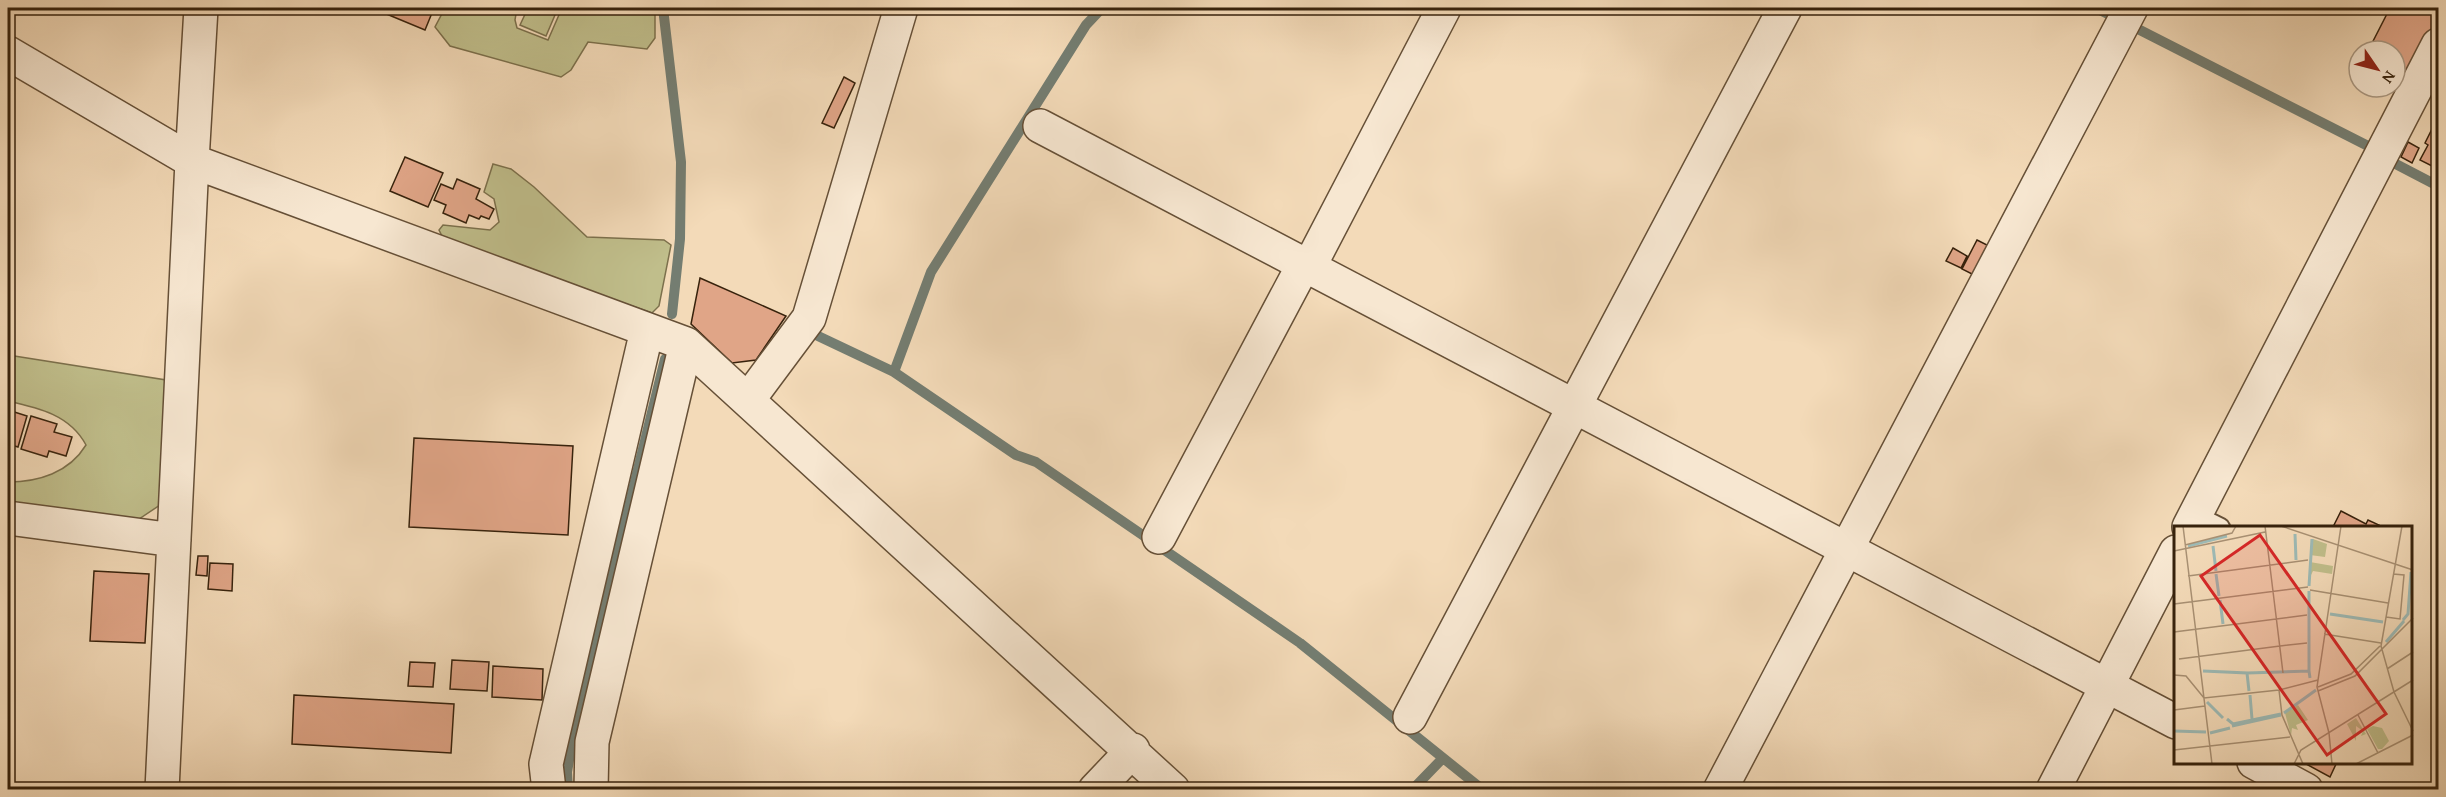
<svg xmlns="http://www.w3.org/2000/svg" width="2446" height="797" viewBox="0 0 2446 797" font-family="'Gentium Book Plus',serif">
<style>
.green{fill:#c0be8b;stroke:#7c704c;stroke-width:1.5}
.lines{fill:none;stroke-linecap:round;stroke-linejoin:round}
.stream{stroke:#747d71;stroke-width:10}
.building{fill:#e0a587;stroke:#37220c;stroke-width:1.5}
.lane-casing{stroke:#665037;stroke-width:20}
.street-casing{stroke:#665037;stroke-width:36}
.lane{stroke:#f7e7d1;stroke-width:16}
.street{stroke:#f7e7d1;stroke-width:33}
.inset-river{fill:none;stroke:#9dbab5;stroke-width:3}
.inset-road{fill:none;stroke:#a89073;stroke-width:1.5}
.view{fill:#d62828;fill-opacity:0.15;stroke:#d62828;stroke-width:3}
.inset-edge{fill:none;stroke:#37220c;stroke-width:3}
</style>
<rect width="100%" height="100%" fill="#f3dab8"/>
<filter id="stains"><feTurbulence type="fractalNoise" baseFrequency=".00333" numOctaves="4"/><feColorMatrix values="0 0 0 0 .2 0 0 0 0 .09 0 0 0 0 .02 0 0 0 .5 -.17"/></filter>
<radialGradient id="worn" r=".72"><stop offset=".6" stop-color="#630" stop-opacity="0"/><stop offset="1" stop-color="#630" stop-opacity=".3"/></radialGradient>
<path class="green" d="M 445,8 L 517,8 L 515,20 L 517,28 L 548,40 L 562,8 L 655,8 L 655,38 L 647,49 L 588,42 L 571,70 L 561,77 L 450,46 L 435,27 Z
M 528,8 L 558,8 L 546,36 L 520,25 Z
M 493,164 L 511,169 L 534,187 L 587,237 L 664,240 L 671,245 L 659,306 L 652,313 L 444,240 L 439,230 L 443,225 L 490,230 L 499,222 L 494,199 L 484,192 Z
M 8,355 L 166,380 L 163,503 L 139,519 L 8,502 L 8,482 C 38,482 69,473 86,445 C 70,415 39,408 8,401 Z"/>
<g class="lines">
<path class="stream" d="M 663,8 L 681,162 L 680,239 L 672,314
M 2096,8 L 2108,14
M 2134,27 L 2372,148
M 2390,161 L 2438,186
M 818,336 L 894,372 L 931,272 L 1086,25 L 1102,8
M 894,372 L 1016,455 L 1036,462 L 1300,643 L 1483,790
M 568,790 L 567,772 L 574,731 L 665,359
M 1412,790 L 1443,758"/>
</g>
<path class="building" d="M 372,8 L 434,8 L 425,30 Z
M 2390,8 L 2438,8 L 2438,17 L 2409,76 L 2399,89 L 2395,87 L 2395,51 L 2368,51 Z
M 844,77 L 855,83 L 834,128 L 822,123 Z
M 2433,127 L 2438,129 L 2438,169 L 2420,160 L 2428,145 L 2425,143 Z
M 2408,142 L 2419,148 L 2412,163 L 2401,157 Z
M 405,157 L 443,173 L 428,207 L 390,191 Z
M 457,179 L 480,189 L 476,199 L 494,209 L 489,219 L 481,216 L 479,219 L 469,215 L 466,223 L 443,213 L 446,205 L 434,200 L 441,184 L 453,189 Z
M 1977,240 L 1989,246 L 1974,275 L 1962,269 Z
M 1953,248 L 1967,256 L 1961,268 L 1946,261 Z
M 700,278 L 786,316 L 756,360 L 732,363 L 691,324 Z
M 8,410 L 27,416 L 18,447 L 8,444 Z
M 31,416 L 57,424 L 54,432 L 72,437 L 66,456 L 49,451 L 47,457 L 21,449 Z
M 414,438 L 573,446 L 568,535 L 409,527 Z
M 2341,511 L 2366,524 L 2368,520 L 2379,525 L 2378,527 L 2333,527 Z
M 198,556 L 208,556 L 207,576 L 196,575 Z
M 210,563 L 233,564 L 232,591 L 208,589 Z
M 94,571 L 149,574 L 145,643 L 90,641 Z
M 452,660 L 489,662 L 487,691 L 450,689 Z
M 410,662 L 435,663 L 433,687 L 408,686 Z
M 493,666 L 543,669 L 542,700 L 492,697 Z
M 294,695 L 454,704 L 451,753 L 292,744 Z
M 2307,762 L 2337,762 L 2330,777 L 2306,764 Z"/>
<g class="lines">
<defs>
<path id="lane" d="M 2195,514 L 2221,527"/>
<path id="street" d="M 8,53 L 192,161 L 686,344 L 1173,790
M 1040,126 L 2176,722
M 1309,267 L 1444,8
M 748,400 L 809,318 L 901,8
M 8,518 L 174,540
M 2189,527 L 2438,45
M 1159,537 L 1304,264
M 1410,717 L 1785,8
M 2254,762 L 2306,790
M 162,790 L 192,161 L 201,8
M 549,790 L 546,764 L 647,330
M 591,790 L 592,742 L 686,344
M 1095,790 L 1133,750
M 1720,790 L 2131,8
M 2053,790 L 2176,552"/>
</defs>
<use href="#lane" class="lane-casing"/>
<use href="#street" class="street-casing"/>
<use href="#lane" class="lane"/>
<use href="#street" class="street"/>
</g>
<g transform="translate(2174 526)">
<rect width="238" height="238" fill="#f3dab8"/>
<path d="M 139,13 L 153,18 L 151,31 L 136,29 ZM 136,36 L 159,40 L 158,48 L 139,45 L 136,51 ZM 124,179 L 134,194 L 122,199 L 124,204 L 118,202 L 117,210 L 111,187 ZM 182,192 L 192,208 L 187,210 L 189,205 L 182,200 L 182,215 L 173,198 ZM 199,200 L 208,202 L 215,215 L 208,223 L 204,223 L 193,203 Z" fill="#c0be8b"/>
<path class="inset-river" d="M 121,8 L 122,34M 14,20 L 53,10M 39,20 L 42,45M 42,48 L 45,70M 135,60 L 138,13M 46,74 L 49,98M 156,88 L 209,96M 229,94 L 234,88 L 237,46M 212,116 L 230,95M 29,145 L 73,147 L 75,165M 135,145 L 135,65M 73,147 L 135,145 L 136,152M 76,169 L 78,193M 33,176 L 49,192M 110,187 L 142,164M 53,193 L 59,198 L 107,188M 58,200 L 107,189M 0,205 L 32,206M 36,207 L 56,202"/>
<path class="inset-road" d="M 9,0 L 38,238M 91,0 L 109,147M 107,0 L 239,44M 228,0 L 207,120 L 220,166 L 239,205M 11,19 L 58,7 L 62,0M 0,25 L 91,6M 14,50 L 134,34M 136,64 L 214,77M 0,78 L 134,61M 212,91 L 226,93 L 230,49 L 219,48M 0,106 L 133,89M 150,108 L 207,117M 106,120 L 133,117M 5,133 L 106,120M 213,143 L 239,126M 0,149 L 12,150 L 30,172 L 105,164 L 144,154M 144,161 L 177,148 L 206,120M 105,164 L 108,189 L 129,238M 144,165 L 181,150 L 239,92M 0,184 L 31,180M 184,189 L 204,227M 0,224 L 116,211M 120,238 L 127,224 L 239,154M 158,238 L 155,207 L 143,161 L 167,0M 182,238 L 239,209"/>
<path class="view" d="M 86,9 L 212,188 L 153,229 L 27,50 Z"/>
<rect width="238" height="238" class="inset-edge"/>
</g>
<rect width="2446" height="797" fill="none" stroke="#f3dab8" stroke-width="30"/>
<rect x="9" y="9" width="2428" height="779" fill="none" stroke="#37220c" stroke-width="3"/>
<rect x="15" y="15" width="2416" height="767" fill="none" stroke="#37220c" stroke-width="1.5"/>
<g transform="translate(2377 69) rotate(125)"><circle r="28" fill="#f7e7d1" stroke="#aa9882" stroke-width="1.5"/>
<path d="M0-4.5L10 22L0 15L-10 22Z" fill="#8f2418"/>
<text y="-9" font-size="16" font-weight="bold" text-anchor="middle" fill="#37220c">N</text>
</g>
<rect width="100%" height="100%" filter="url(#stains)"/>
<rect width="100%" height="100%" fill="url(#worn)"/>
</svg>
